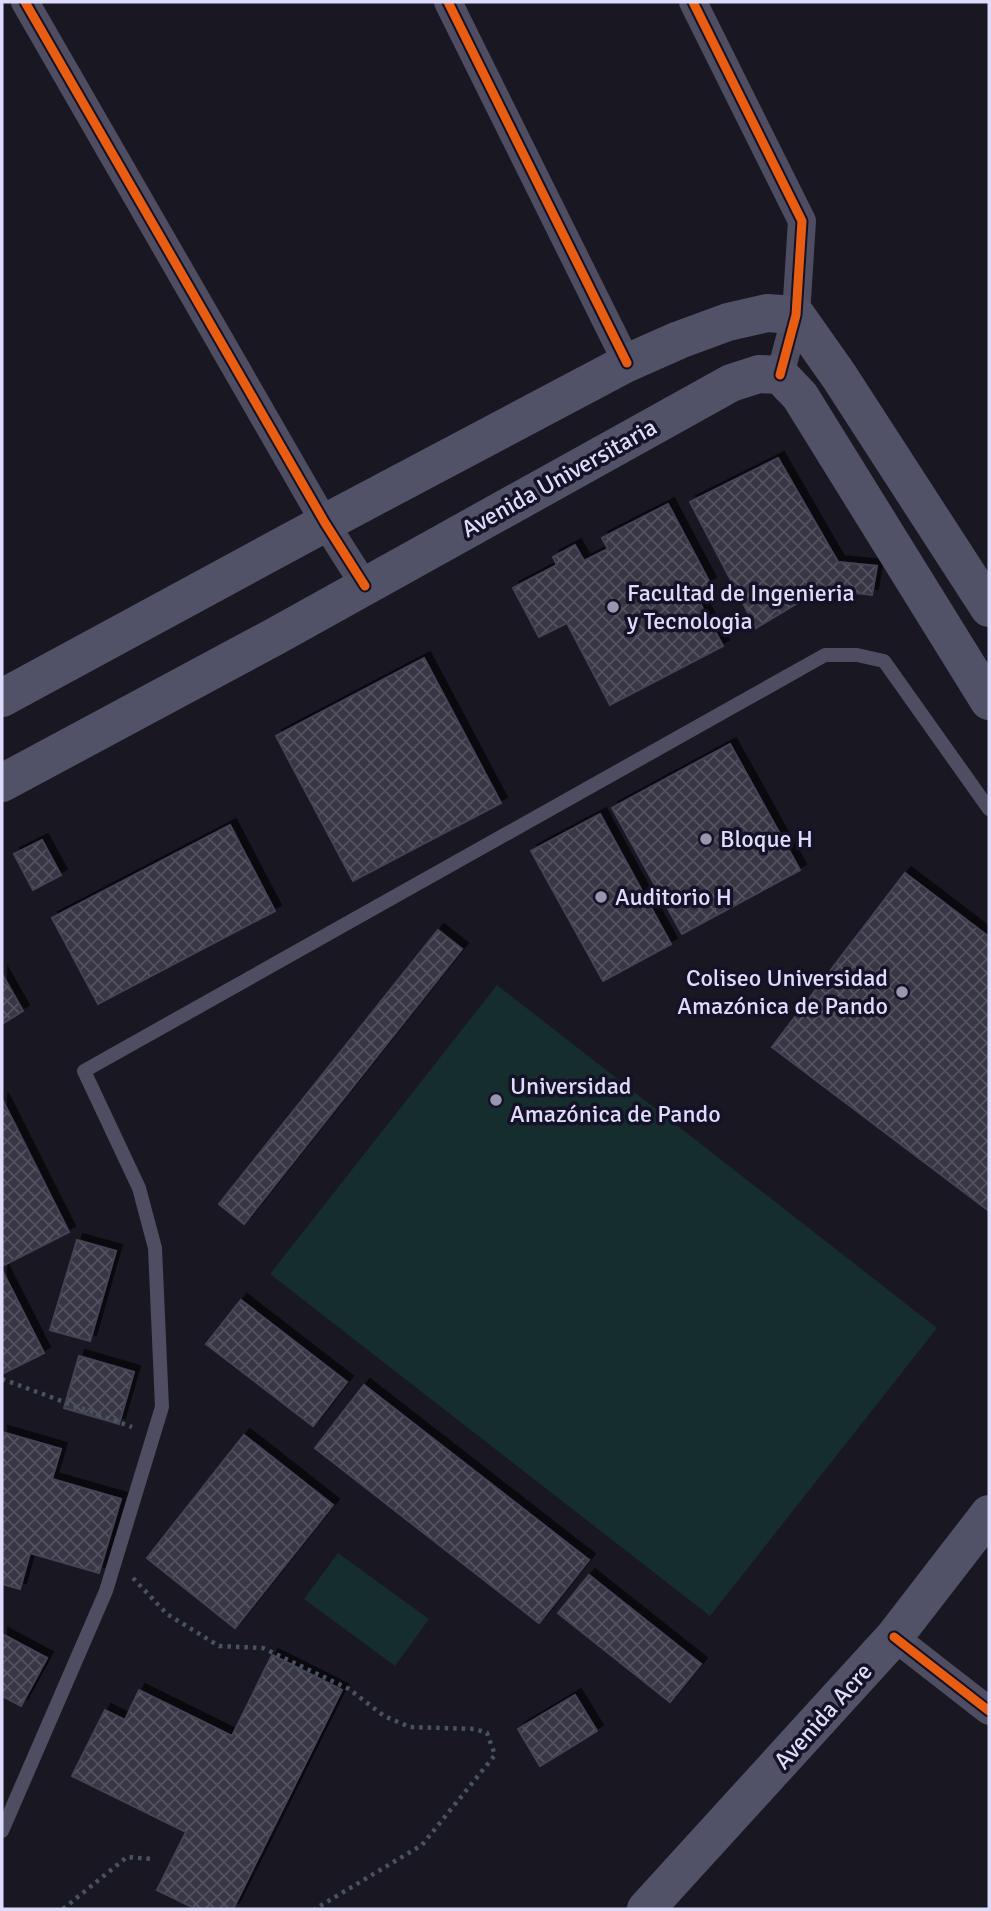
<svg xmlns="http://www.w3.org/2000/svg" width="991" height="1911" viewBox="0 0 991 1911" font-family="Signika,sans-serif">
<style>
.park{fill:#162d2d}
.building{fill:url(#building-cross-hatch);stroke:#454355;stroke-width:2;filter:url(#shadow)}
.lines{fill:none;stroke-linecap:round;stroke-linejoin:round}
.path{stroke:#47535e;stroke-width:4.5;stroke-dasharray:3.5 5;stroke-linecap:butt}
.lane{stroke:#4e4d62;stroke-width:14}
.street{stroke:#4e4d62;stroke-width:28}
.secondary{stroke:#515268;stroke-width:38}
.cycleway-casing{stroke:#151227;stroke-width:13}
.cycleway{stroke:#e95d12;stroke-width:9}
.poi-dot{fill:#9997b0;stroke:#151227;stroke-width:2.5}
.labels{text-anchor:middle;dominant-baseline:central;stroke-width:7;stroke-linejoin:round;paint-order:stroke}
.street-label{font-size:24px;fill:#dedcfc;stroke:#151227}
.poi-label{font-size:24px;fill:#dedcfc;stroke:#151227;text-anchor:start}
</style>
<defs>
<pattern id="building-cross-hatch" width="8" height="8" patternUnits="userSpaceOnUse" patternTransform="scale(1.75)"><rect width="8" height="8" fill="#383644"/><path d="M0 0l8 8M0 8l8-8" fill="none" stroke="#545260"/></pattern>
<filter id="shadow"><feDropShadow dx="6" dy="-6" stdDeviation="0" flood-color="#0009"/></filter>
</defs>
<rect width="100%" height="100%" fill="#181722"/>
<path class="park" d="M 497,985 L 937,1328 L 710,1616 L 270,1274 Z
M 338,1553 L 429,1619 L 395,1666 L 304,1599 Z"/>
<path class="building" d="M 778,458 L 838,562 L 877,566 L 872,595 L 821,589 L 756,628 L 690,502 Z
M 668,504 L 710,583 L 694,592 L 723,646 L 610,705 L 567,623 L 539,637 L 513,588 L 557,565 L 553,557 L 575,545 L 584,561 L 608,549 L 602,538 Z
M 424,658 L 501,803 L 353,881 L 276,736 Z
M 730,744 L 800,870 L 682,934 L 612,808 Z
M 600,814 L 671,944 L 603,981 L 531,851 Z
M 230,825 L 275,911 L 98,1004 L 52,918 Z
M 42,840 L 61,875 L 33,890 L 14,854 Z
M 905,873 L 989,937 L 989,1211 L 772,1047 Z
M 438,930 L 462,949 L 244,1224 L 219,1204 Z
M 2,974 L 23,1011 L 2,1024 Z
M 2,1099 L 69,1232 L 2,1266 Z
M 77,1240 L 116,1251 L 90,1341 L 50,1330 Z
M 2,1270 L 44,1353 L 2,1374 Z
M 241,1300 L 347,1382 L 313,1426 L 206,1344 Z
M 79,1356 L 134,1372 L 119,1424 L 64,1408 Z
M 364,1385 L 589,1560 L 539,1623 L 315,1448 Z
M 2,1432 L 61,1449 L 52,1479 L 121,1499 L 99,1573 L 30,1553 L 20,1589 L 2,1584 Z
M 244,1435 L 333,1505 L 235,1628 L 147,1558 Z
M 589,1575 L 701,1664 L 670,1702 L 558,1613 Z
M 2,1634 L 47,1658 L 21,1706 L 2,1696 Z
M 272,1655 L 342,1690 L 233,1909 L 196,1909 L 157,1890 L 186,1832 L 72,1776 L 105,1710 L 125,1720 L 139,1690 L 232,1736 Z
M 575,1695 L 597,1731 L 540,1766 L 518,1729 Z"/>
<g class="lines">
<path class="path" d="M 2,1379 L 132,1427
M 133,1578 L 167,1614 L 219,1646 L 263,1648 L 349,1689 L 384,1716 L 410,1727 L 475,1729 L 487,1733 L 495,1755 L 422,1845 L 315,1909
M 63,1909 L 127,1857 L 152,1859"/>
<path class="lane" d="M 2,1831 L 106,1591 L 162,1407 L 155,1248 L 139,1188 L 84,1071 L 825,655 L 857,655 L 884,661 L 989,809"/>
<path class="street" d="M 25,2 L 325,523 L 365,586
M 448,2 L 627,363
M 693,2 L 802,221 L 796,315 L 780,375
M 894,1637 L 989,1711"/>
<path class="secondary" d="M 2,698 L 325,523 L 627,363 L 679,340 L 728,322 L 767,313 L 796,315 L 839,376 L 989,608
M 2,783 L 274,637 L 731,383 L 759,374 L 780,375 L 800,396 L 989,701
M 646,1909 L 894,1637 L 989,1514"/>
<defs>
<path id="cycleway" d="M 25,2 L 325,523 L 365,586
M 448,2 L 627,363
M 693,2 L 802,221 L 796,315 L 780,375
M 894,1637 L 989,1711"/>
</defs>
<use href="#cycleway" class="cycleway-casing"/>
<use href="#cycleway" class="cycleway"/>
</g>
<g class="poi-dot">
<circle cx="613" cy="607" r="7"/>
<circle cx="706" cy="839" r="7"/>
<circle cx="601" cy="897" r="7"/>
<circle cx="902" cy="992" r="7"/>
<circle cx="496" cy="1100" r="7"/>
</g>
<g class="labels">
<g class="street-label">
<text transform="translate(559 478) rotate(-29)">Avenida Universitaria</text>
<text transform="translate(823 1716) rotate(-48)">Avenida Acre</text>
</g>
<g class="poi-label">
<text x="627" y="593">Facultad de Ingenieria<tspan x="627" dy="28">y Tecnologia</tspan></text>
<text x="720" y="839">Bloque H</text>
<text x="615" y="897">Auditorio H</text>
<text x="888" y="978" text-anchor="end">Coliseo Universidad<tspan x="888" dy="28">Amazónica de Pando</tspan></text>
<text x="510" y="1086">Universidad<tspan x="510" dy="28">Amazónica de Pando</tspan></text>
</g>
</g>
<rect width="991" height="1911" fill="none" stroke="#dedcfc" stroke-width="7"/>
</svg>
